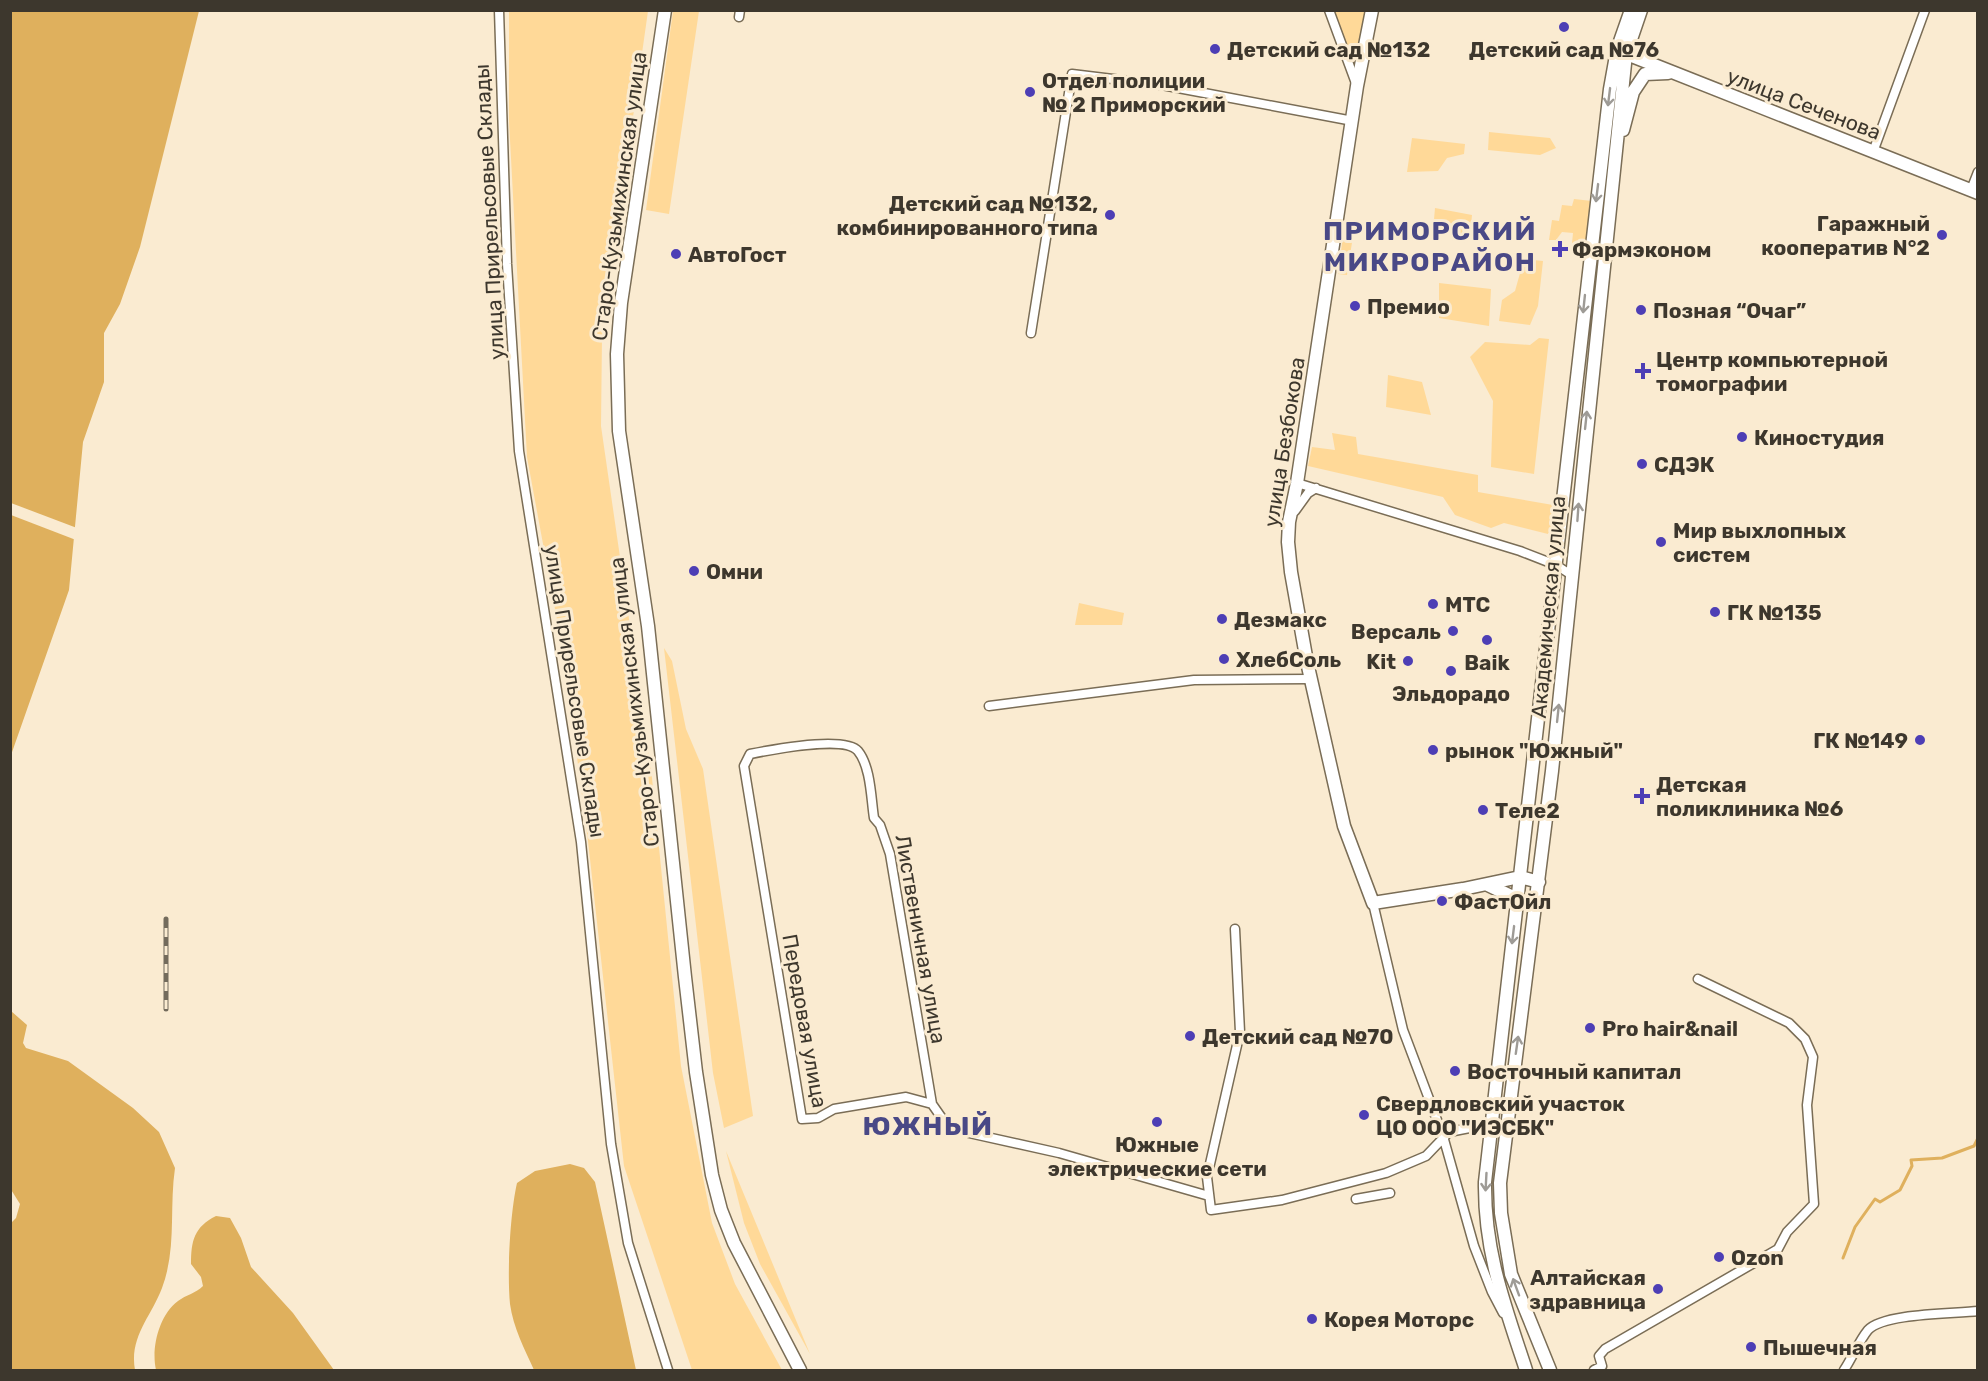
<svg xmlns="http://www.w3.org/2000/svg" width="1988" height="1381" viewBox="0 0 1988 1381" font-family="Rubik,sans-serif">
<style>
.green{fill:#ffd998}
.water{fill:#dfb05d}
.pier{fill:#faebd1}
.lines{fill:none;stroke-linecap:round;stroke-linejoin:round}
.stream{stroke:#dfb05d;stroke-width:3}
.street-casing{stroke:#7a6d56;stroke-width:11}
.secondary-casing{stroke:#7a6d56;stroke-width:15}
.street{stroke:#fff;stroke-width:8}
.secondary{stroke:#fff;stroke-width:12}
.rail-casing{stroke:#736b5c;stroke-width:5}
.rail{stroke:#faebd1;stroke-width:3;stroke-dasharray:9;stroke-linecap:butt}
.oneway{stroke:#9e9b96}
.poi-dot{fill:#4d3eb5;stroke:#faebd1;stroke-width:2}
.labels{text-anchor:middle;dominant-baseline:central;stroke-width:6;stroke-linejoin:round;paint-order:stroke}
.poi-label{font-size:21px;font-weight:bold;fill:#3d372d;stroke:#faebd1;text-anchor:start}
.street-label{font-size:21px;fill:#3d372d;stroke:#faebd1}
.district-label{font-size:27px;font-weight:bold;letter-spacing:1.5px;fill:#494886;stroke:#faebd1}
</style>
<rect width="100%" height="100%" fill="#faebd1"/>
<path class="green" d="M 509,11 L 648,11 L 602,336 L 601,426 L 652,778 L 681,1066 L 712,1223 L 735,1284 L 782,1370 L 692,1370 L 624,1166 L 588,841 L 564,658 L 527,457 L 509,121 Z
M 673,11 L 699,11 L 669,214 L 646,210 Z
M 1329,11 L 1372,11 L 1357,86 Z
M 1489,132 L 1550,138 L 1556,148 L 1540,155 L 1488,150 Z
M 1412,138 L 1465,144 L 1464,154 L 1447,158 L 1438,171 L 1407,172 Z
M 1574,199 L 1592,201 L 1588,245 L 1572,243 L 1573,233 L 1562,232 L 1556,240 L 1549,240 L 1552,220 L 1559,221 L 1562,205 L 1572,206 Z
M 1435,208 L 1472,215 L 1470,237 L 1433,231 Z
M 1345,221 L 1355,223 L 1347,275 L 1338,274 Z
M 1524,259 L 1543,261 L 1538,306 L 1530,325 L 1499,321 L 1502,300 L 1515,291 Z
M 1439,283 L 1491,289 L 1489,326 L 1439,318 Z
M 1539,338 L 1549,339 L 1534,474 L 1491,467 L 1493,401 L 1470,357 L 1485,342 L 1530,345 Z
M 1388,375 L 1422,382 L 1431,415 L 1386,407 Z
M 1332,433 L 1356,437 L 1358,454 L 1478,475 L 1478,492 L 1553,505 L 1559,516 L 1548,534 L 1504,523 L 1491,528 L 1455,515 L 1443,497 L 1308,466 L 1312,447 L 1335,450 Z
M 1079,603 L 1124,613 L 1122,625 L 1075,625 Z
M 664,648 L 672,661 L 686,729 L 703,769 L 753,1116 L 724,1128 L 713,1073 Z
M 726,1151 L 810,1354 L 760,1264 L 744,1223 Z"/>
<path class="water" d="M 11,11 L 199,11 L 140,247 L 120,304 L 104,333 L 104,382 L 83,442 L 69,590 L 11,755 Z
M 11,1011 L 27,1025 L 23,1043 L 26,1048 L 68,1061 L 133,1108 L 159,1132 L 175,1168 C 169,1209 177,1248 162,1288 C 151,1317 129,1337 135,1370 L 11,1370 L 11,1223 L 16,1218 L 20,1204 L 10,1188 Z
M 570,1164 L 584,1168 L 595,1182 L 636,1370 L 534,1370 C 525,1350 513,1327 510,1304 C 507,1273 510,1214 517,1183 L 535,1171 Z
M 216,1216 L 230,1218 L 241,1238 L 251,1267 L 293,1313 L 334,1370 L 156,1370 C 151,1348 159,1315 178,1301 C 186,1295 196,1293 203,1286 L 201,1277 L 191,1264 C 191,1241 194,1227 216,1216 Z"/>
<path class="pier" d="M 11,503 L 77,528 L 76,540 L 11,515 Z"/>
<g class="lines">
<path class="stream" d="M 1843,1258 L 1855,1227 L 1875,1199 L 1880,1202 L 1900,1190 L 1912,1166 L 1911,1160 L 1942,1158 L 1974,1146 L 1978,1138"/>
<defs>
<path id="street" d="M 499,10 L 507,264 L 519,451 L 581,842 L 611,1144 L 628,1243 L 668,1370
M 1329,10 L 1357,86
M 739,17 L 740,10
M 1873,152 L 1925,10
M 1971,190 L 1978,172
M 1031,333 L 1072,74 L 1162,85 L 1353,121
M 1297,483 L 1520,551 L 1556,565 L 1573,576
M 1295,511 L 1308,493 L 1316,488
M 989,706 L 1194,680 L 1310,679
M 1373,903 L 1403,1030 L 1443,1136 L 1474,1246 L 1492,1292 L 1503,1313
M 1235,929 L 1240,1032 L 1207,1177 L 1211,1210 L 1282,1200 L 1386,1173 L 1426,1156 L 1449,1132 L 1490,1124
M 932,1104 L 890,854 L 880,825 L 874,818 C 871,799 871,767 858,751 C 845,735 770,750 750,754 L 744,766 L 802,1119 L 818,1118 L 834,1109 L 906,1097 L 932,1104 L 946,1124 L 960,1131 L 1059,1153 L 1209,1196
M 1356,1199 L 1390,1193
M 1594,1370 L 1602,1366 L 1599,1356 L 1605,1349 L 1778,1249 L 1787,1232 L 1814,1204 L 1807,1105 L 1813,1057 L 1805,1039 L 1789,1023 L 1698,979
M 1844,1370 C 1852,1358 1859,1341 1868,1330 C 1884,1313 1953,1314 1978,1311"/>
<path id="secondary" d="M 665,10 L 621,303 L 617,354 L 619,431 L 648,626 L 685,977 L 696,1072 L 712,1175 L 721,1210 L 734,1243 L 800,1370
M 1372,10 L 1357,86 L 1297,483 L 1289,522 L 1288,542 L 1291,572 L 1307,662 L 1344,826 L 1373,903 L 1463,889 L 1520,877 L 1539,882
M 1619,51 L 1978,193
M 1623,130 L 1633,92 L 1645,74 L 1668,73
M 1488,885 L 1517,899
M 1526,1370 C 1505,1306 1484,1252 1485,1182 L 1610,89 L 1617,50 L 1631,10
M 1550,1370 L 1511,1274 L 1501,1213 L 1500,1183 L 1552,771 L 1626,54 L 1641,10"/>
</defs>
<use href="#street" class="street-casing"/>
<use href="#secondary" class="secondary-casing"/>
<use href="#street" class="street"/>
<use href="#secondary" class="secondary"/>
<defs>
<path id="rail" d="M 166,1009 L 166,919"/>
</defs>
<use href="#rail" class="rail-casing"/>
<use href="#rail" class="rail"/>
</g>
<defs><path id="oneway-shaft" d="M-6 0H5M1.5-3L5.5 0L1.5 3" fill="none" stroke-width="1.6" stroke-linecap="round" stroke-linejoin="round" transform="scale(1.5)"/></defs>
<g class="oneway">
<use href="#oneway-shaft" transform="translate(1609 97) rotate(97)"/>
<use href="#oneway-shaft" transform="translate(1597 193) rotate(97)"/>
<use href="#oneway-shaft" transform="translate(1584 304) rotate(96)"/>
<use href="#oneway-shaft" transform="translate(1586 420) rotate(-84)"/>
<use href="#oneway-shaft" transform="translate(1578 512) rotate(-86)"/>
<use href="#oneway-shaft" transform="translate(1558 713) rotate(-84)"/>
<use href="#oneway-shaft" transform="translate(1513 935) rotate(97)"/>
<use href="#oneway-shaft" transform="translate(1517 1045) rotate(-82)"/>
<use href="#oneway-shaft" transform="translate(1486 1182) rotate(93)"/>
<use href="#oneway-shaft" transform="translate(1516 1287) rotate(-110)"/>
</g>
<g class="poi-dot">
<circle cx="1564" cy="27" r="6"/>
<circle cx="1215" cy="49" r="6"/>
<circle cx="1030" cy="92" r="6"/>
<circle cx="1110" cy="215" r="6"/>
<circle cx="1942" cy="235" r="6"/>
<path d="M1557 240h6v6h6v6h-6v6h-6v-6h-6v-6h6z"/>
<circle cx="676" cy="254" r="6"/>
<circle cx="1355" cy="306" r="6"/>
<circle cx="1641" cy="310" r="6"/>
<path d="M1640 362h6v6h6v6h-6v6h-6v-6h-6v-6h6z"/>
<circle cx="1742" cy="437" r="6"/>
<circle cx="1642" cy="464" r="6"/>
<circle cx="1661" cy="542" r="6"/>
<circle cx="694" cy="571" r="6"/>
<circle cx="1433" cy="604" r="6"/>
<circle cx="1715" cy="612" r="6"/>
<circle cx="1222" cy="619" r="6"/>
<circle cx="1453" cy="631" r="6"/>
<circle cx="1487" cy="640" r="6"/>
<circle cx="1224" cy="659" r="6"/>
<circle cx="1408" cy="661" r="6"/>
<circle cx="1451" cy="671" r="6"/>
<circle cx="1920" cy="740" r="6"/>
<circle cx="1433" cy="750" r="6"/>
<path d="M1639 787h6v6h6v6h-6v6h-6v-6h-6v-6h6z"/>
<circle cx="1483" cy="810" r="6"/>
<circle cx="1442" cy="901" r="6"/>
<circle cx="1590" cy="1028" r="6"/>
<circle cx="1190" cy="1036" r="6"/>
<circle cx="1455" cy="1071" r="6"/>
<circle cx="1364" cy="1115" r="6"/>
<circle cx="1157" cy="1122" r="6"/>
<circle cx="1719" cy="1257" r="6"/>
<circle cx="1658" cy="1289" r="6"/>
<circle cx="1312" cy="1319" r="6"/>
<circle cx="1751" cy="1347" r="6"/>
</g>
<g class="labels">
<g class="poi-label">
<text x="1227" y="49">Детский сад №132</text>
<text x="1564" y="49" text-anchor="middle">Детский сад №76</text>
<text x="1042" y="80">Отдел полиции<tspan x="1042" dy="24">№ 2 Приморский</tspan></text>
<text x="1098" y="203" text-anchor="end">Детский сад №132,<tspan x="1098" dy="24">комбинированного типа</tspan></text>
<text x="1930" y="223" text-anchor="end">Гаражный<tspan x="1930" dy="24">кооператив N°2</tspan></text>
<text x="1572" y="249">Фармэконом</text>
<text x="688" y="254">АвтоГост</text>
<text x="1367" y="306">Премио</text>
<text x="1653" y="310">Позная “Очаг”</text>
<text x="1656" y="359">Центр компьютерной<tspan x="1656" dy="24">томографии</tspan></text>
<text x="1754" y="437">Киностудия</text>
<text x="1654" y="464">СДЭК</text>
<text x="1673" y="530">Мир выхлопных<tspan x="1673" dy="24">систем</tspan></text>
<text x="706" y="571">Омни</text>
<text x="1445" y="604">МТС</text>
<text x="1727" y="612">ГК №135</text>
<text x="1234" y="619">Дезмакс</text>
<text x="1441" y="631" text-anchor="end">Версаль</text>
<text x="1236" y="659">ХлебСоль</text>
<text x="1396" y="661" text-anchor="end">Kit</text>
<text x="1487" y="662" text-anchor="middle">Baik</text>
<text x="1451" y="693" text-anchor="middle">Эльдорадо</text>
<text x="1908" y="740" text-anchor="end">ГК №149</text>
<text x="1445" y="750">рынок "Южный"</text>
<text x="1656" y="784">Детская<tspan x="1656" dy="24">поликлиника №6</tspan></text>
<text x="1495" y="810">Теле2</text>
<text x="1454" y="901">ФастОйл</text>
<text x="1602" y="1028">Pro hair&amp;nail</text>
<text x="1202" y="1036">Детский сад №70</text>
<text x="1467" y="1071">Восточный капитал</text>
<text x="1376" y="1103">Свердловский участок<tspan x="1376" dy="24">ЦО ООО "ИЭСБК"</tspan></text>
<text x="1157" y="1144" text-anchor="middle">Южные<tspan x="1157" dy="24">электрические сети</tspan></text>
<text x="1731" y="1257">Ozon</text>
<text x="1646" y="1277" text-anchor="end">Алтайская<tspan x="1646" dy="24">здравница</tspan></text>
<text x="1324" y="1319">Корея Моторс</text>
<text x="1763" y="1347">Пышечная</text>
</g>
<g class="street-label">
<text transform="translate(1804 104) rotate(21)">улица Сеченова</text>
<text transform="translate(619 196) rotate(-82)">Старо-Кузьмихинская улица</text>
<text transform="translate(489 212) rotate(-93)">улица Прирельсовые Склады</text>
<text transform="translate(1284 442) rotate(-81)">улица Безбокова</text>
<text transform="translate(1548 607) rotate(-85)">Академическая улица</text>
<text transform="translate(575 691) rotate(81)">улица Прирельсовые Склады</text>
<text transform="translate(634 702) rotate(-97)">Старо-Кузьмихинская улица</text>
<text transform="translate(921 939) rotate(80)">Лиственичная улица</text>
<text transform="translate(805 1021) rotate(80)">Передовая улица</text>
</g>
<g class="district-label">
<text x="1430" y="231">ПРИМОРСКИЙ<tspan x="1430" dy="31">МИКРОРАЙОН</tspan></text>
<text x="928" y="1126">ЮЖНЫЙ</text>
</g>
</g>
<rect width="1988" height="1381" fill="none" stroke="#3d372d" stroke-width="24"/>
</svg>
